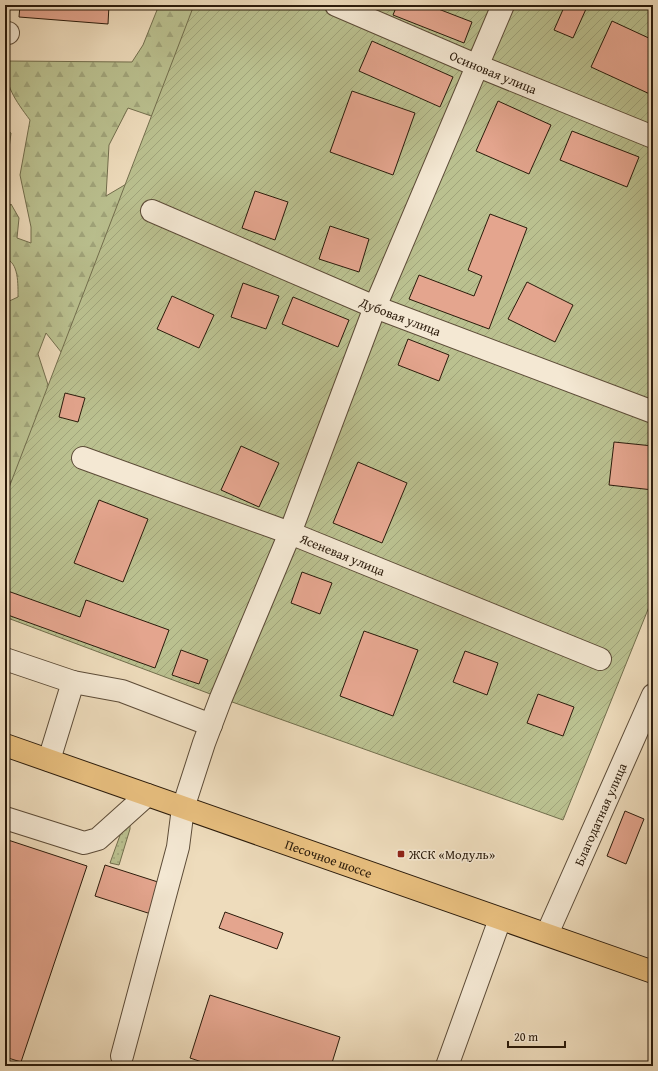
<svg xmlns="http://www.w3.org/2000/svg" width="658" height="1071" viewBox="0 0 658 1071" font-family="'Gentium Book Plus',serif">
<style>
.grass{fill:url(#grass-dots);stroke:#726e4d}
.forest{fill:url(#forest-firs);stroke:#726e4d}
.garden{fill:url(#garden-furrows);stroke:#726e4d}
.building{fill:#e4a58e;stroke:#2b1b0b}
.lines{fill:none;stroke-linecap:round;stroke-linejoin:round}
.minor-casing{stroke:#5c4b37;stroke-width:24}
.major-casing{stroke:#2b1b0b;stroke-width:24}
.minor{stroke:#f4e8d3;stroke-width:22}
.major{stroke:#e7be7e;stroke-width:22}
.poi-dot{fill:#8f2418;stroke:#f4e8d3;stroke-width:1.5}
.labels{text-anchor:middle;dominant-baseline:central;stroke-width:3;stroke-linejoin:round;paint-order:stroke}
.street-label{font-size:13px;fill:#2b1b0b;stroke:#f4e8d3}
.poi-label{font-size:13px;fill:#2b1b0b;stroke:#f4e8d3;text-anchor:start}
</style>
<defs>
<pattern id="grass-dots" width="8" height="8" patternUnits="userSpaceOnUse"><rect width="8" height="8" fill="#bac08f"/><path d="M2 2h.1M6 6h.1" fill="none" stroke="#a0a47a" stroke-width="1.8" stroke-linecap="round"/></pattern>
<pattern id="forest-firs" width="22" height="20" patternUnits="userSpaceOnUse"><rect width="22" height="20" fill="#bac08f"/><path d="M5 1l3.5 6h-7zM16 11l3.5 6h-7z" fill="#a0a47a"/></pattern>
<pattern id="garden-furrows" width="10" height="10" patternUnits="userSpaceOnUse"><rect width="10" height="10" fill="#bac08f"/><path d="M-1 1l2-2M0 10L10 0M9 11l2-2" fill="none" stroke="#a0a47a"/></pattern>
</defs>
<rect width="100%" height="100%" fill="#eedcbc"/>
<filter id="stains"><feTurbulence type="fractalNoise" baseFrequency=".005" numOctaves="4"/><feColorMatrix values="0 0 0 0 .2 0 0 0 0 .09 0 0 0 0 .02 0 0 0 .5 -.17"/></filter>
<radialGradient id="worn" r=".72"><stop offset=".6" stop-color="#630" stop-opacity="0"/><stop offset="1" stop-color="#630" stop-opacity=".3"/></radialGradient>
<path class="grass" d="M 126,824 L 130,825 L 130,829 L 119,865 L 110,863 L 123,827 Z"/>
<path class="forest" d="M 159,5 L 299,5 L 163,120 L 128,108 L 109,145 L 106,196 L 133,180 L 77,372 L 46,333 L 38,354 L 51,394 L 42,437 L 5,490 L 5,303 L 18,297 C 18,286 19,261 5,259 L 5,212 L 11,204 L 19,218 L 17,238 L 31,243 L 31,227 L 20,175 L 30,120 C 15,100 5,86 5,61 L 132,62 L 143,45 Z
M 5,130 L 11,133 L 5,180 Z"/>
<path class="garden" d="M 194,5 L 653,5 L 653,597 L 563,820 L 221,698 L 5,617 L 5,498 Z"/>
<path class="building" d="M 20,5 L 109,5 L 108,24 L 19,17 Z
M 397,5 L 428,5 L 472,22 L 464,43 L 393,15 Z
M 565,5 L 578,5 L 586,9 L 573,38 L 554,30 Z
M 612,21 L 653,40 L 652,95 L 591,67 Z
M 372,41 L 453,77 L 440,107 L 359,71 Z
M 352,91 L 415,113 L 393,175 L 330,152 Z
M 498,101 L 551,125 L 529,174 L 476,151 Z
M 572,131 L 639,157 L 627,187 L 560,160 Z
M 255,191 L 288,202 L 275,240 L 242,228 Z
M 490,214 L 527,228 L 489,329 L 409,299 L 419,275 L 474,296 L 482,276 L 468,270 Z
M 330,226 L 369,239 L 359,272 L 319,259 Z
M 527,282 L 573,305 L 555,342 L 508,319 Z
M 243,283 L 279,296 L 266,329 L 231,317 Z
M 172,296 L 214,315 L 199,348 L 157,329 Z
M 293,297 L 349,320 L 338,347 L 282,324 Z
M 408,339 L 449,355 L 439,381 L 398,365 Z
M 65,393 L 85,398 L 78,422 L 59,417 Z
M 614,442 L 653,446 L 653,490 L 609,485 Z
M 241,446 L 279,463 L 259,507 L 221,490 Z
M 358,462 L 407,483 L 382,543 L 333,523 Z
M 99,500 L 148,519 L 123,582 L 74,563 Z
M 302,572 L 332,583 L 320,614 L 291,603 Z
M 5,590 L 80,617 L 86,600 L 169,630 L 155,668 L 5,614 Z
M 364,631 L 418,650 L 393,716 L 340,696 Z
M 181,650 L 208,660 L 199,684 L 172,675 Z
M 465,651 L 498,663 L 487,695 L 453,682 Z
M 538,694 L 574,707 L 563,736 L 527,723 Z
M 625,811 L 644,819 L 626,864 L 607,856 Z
M 5,839 L 87,866 L 21,1062 L 5,1057 Z
M 105,865 L 161,883 L 151,914 L 95,896 Z
M 225,912 L 283,933 L 277,949 L 219,928 Z
M 210,995 L 340,1037 L 331,1066 L 214,1066 L 190,1058 Z"/>
<g class="lines">
<defs>
<g id="minor">
<path id="s1" d="M 336,5 L 478,66 L 653,137"/>
<path d="M 5,33 L 8,33"/>
<path id="s2" d="M 152,211 L 375,307 L 653,412"/>
<path id="s3" d="M 83,458 L 290,533 L 600,659"/>
<path d="M 5,659 L 73,682 L 49,760"/>
<path d="M 73,682 L 122,691 L 211,725"/>
<path d="M 5,818 L 84,843 L 98,839 L 147,795"/>
<path id="s4" d="M 547,934 L 653,695"/>
<path d="M 122,1056 L 178,847 L 183,808 L 204,743 L 221,698 L 290,533 L 375,307 L 503,5"/>
<path d="M 447,1066 L 500,919"/>
</g>
<g id="major">
<path id="s5" d="M 5,745 L 653,972"/>
</g>
</defs>
<use href="#minor" class="minor-casing"/>
<use href="#major" class="major-casing"/>
<use href="#minor" class="minor"/>
<use href="#major" class="major"/>
</g>
<rect class="poi-dot" x="397" y="850" width="8" height="8" rx="2"/>
<g class="labels">
<g class="street-label">
<text stroke="none"><textPath href="#s1" startOffset="171">Осиновая улица</textPath></text>
<text stroke="none"><textPath href="#s2" startOffset="270">Дубовая улица</textPath></text>
<text stroke="none"><textPath href="#s3" startOffset="277">Ясеневая улица</textPath></text>
<text stroke="none"><textPath href="#s4" startOffset="131">Благодатная улица</textPath></text>
<text stroke="none"><textPath href="#s5" startOffset="343">Песочное шоссе</textPath></text>
</g>
<g class="poi-label">
<text x="409" y="854">ЖСК «Модуль»</text>
</g>
</g>
<rect width="658" height="1071" fill="none" stroke="#eedcbc" stroke-width="20"/>
<rect x="6" y="6" width="646" height="1059" fill="none" stroke="#2b1b0b" stroke-width="2"/>
<rect x="10" y="10" width="638" height="1051" fill="none" stroke="#2b1b0b"/>
<path d="M508 1041v6h57v-6" fill="none" stroke="#2b1b0b" stroke-width="2"/>
<text x="514" y="1041" font-size="12" fill="#2b1b0b" stroke="#f4e8d3" stroke-width="3" paint-order="stroke">20 m</text>
<rect width="100%" height="100%" filter="url(#stains)"/>
<rect width="100%" height="100%" fill="url(#worn)"/>
</svg>
